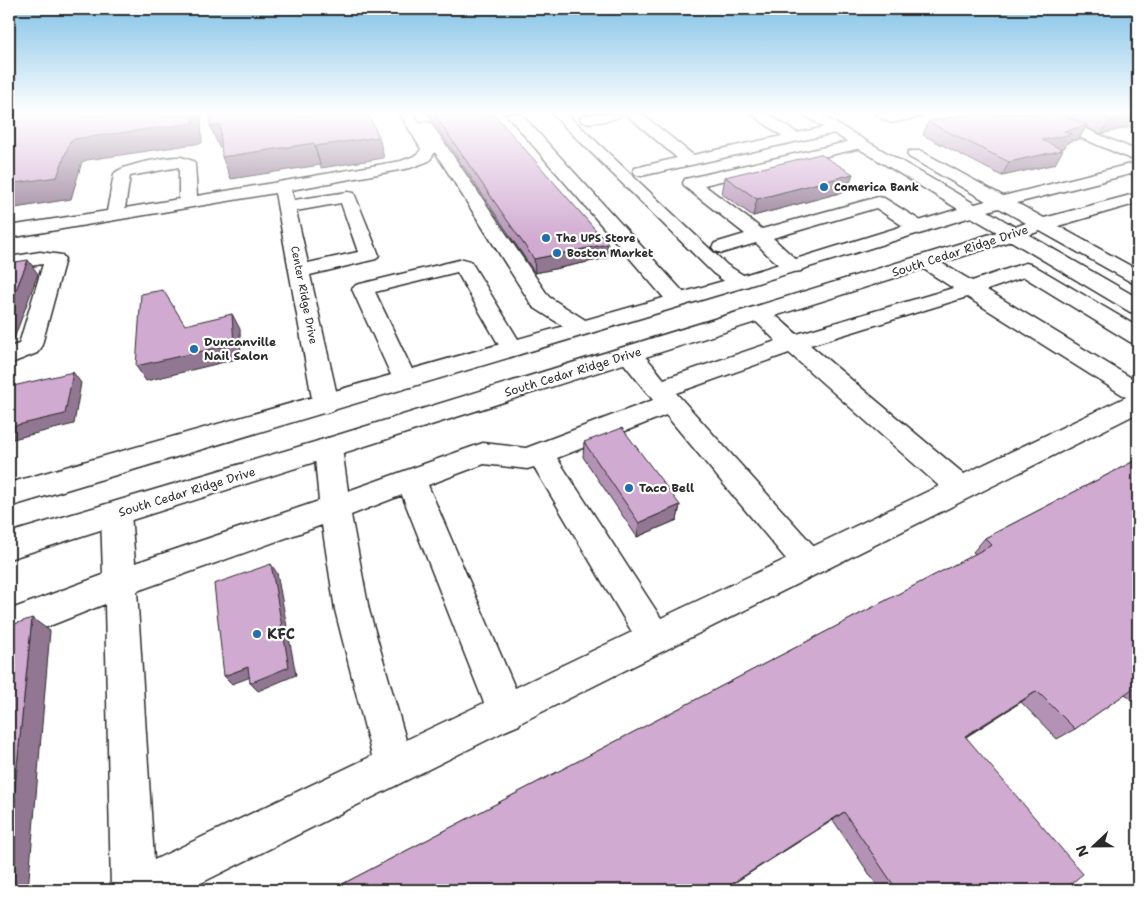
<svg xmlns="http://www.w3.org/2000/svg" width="1147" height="899" viewBox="0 0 1147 899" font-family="'Shantell Sans',sans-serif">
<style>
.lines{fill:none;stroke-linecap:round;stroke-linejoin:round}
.minor-casing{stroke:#2b2b2b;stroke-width:3}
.major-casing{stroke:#2b2b2b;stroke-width:3}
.minor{fill:#fff;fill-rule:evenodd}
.major{fill:#fff;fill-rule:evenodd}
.wall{fill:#b492b5;stroke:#2b2b2b}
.shaded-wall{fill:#927793;stroke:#2b2b2b}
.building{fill:#d1aad2;stroke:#2b2b2b}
.poi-dot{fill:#1f6fb2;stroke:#fff;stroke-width:2}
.labels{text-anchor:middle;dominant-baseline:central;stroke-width:4.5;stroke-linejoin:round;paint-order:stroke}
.far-poi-label{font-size:11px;font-weight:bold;fill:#2b2b2b;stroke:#fff;text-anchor:start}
.far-street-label{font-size:11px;fill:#2b2b2b;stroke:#fff}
.street-label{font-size:12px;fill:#2b2b2b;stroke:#fff}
.poi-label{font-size:12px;font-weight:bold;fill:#2b2b2b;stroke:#fff;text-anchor:start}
.near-poi-label{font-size:15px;font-weight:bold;fill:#2b2b2b;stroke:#fff;text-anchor:start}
</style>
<rect width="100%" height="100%" fill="#fff"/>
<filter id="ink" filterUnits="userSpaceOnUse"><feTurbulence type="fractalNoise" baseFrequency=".02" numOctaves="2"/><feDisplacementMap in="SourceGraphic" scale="10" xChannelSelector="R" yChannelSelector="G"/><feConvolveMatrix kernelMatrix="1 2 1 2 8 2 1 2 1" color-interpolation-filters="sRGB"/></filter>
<g filter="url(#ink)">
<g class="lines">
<defs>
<path id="minor" d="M 400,114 L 414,114 L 420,124 L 426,122 L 431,123 L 549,297 L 590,323 L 593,328 L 590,333 L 582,335 L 574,333 L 533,307 L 435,152 L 429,161 L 410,168 L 291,190 L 294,200 L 348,192 L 354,193 L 379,255 L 376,259 L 310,275 L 339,404 L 335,410 L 326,413 L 317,410 L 313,404 L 275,193 L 9,238 L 9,226 L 107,211 L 114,174 C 120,165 170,156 181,157 C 185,158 189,160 193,161 L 195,164 L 197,196 L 401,161 L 417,155 L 421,149 ZM 179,167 L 179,199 L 125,208 L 130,176 ZM 341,203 L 358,252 L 308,263 L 296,211 Z
M 506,114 L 521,114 L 686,295 L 689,300 L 686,305 L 678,306 L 670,305 Z
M 552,114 L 567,114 L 727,265 L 748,278 L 751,282 L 748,286 C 734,290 724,281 713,273 Z
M 590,114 L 622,114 C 616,121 591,124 582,122 L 580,119 L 582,116 Z
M 626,114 L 642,114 L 693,155 L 782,136 L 751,114 L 768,114 L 797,133 L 835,125 L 840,126 L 842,129 L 840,132 L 835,133 L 641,176 L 635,174 L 633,171 L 635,168 L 677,158 Z
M 875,114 L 922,114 L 920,117 L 891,123 Z
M 1030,114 L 1050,114 L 1138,151 L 1138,162 L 1032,117 Z
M 860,139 L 865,141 L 868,144 L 865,147 L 704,185 L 762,229 L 878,197 L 884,198 L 926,224 L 928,228 L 926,232 L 919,234 L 912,232 L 876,208 L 773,238 L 804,267 L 801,271 C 783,276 768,254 756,243 L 722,253 L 715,251 L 712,247 L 715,243 L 745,234 L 685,187 L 683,183 L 685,179 Z
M 40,252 L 62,255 L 65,259 L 41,348 L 37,353 L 9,364 L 9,347 L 19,344 L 43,264 L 9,269 L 9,257 Z
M 926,256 L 933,258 L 972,281 L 1019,265 L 1026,263 L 1033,265 L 1138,327 L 1138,344 L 1130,342 L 1024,277 L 987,290 L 1138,382 L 1138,413 L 520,723 L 519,725 L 505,731 L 187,890 L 111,890 L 105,604 L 9,642 L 9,610 L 103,575 L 101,514 L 105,505 L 116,502 L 127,505 L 131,514 L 135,563 L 319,501 L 314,448 L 318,441 L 328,438 L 338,441 L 342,448 L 348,491 L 483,443 L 526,448 L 653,400 L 617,355 L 621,350 C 641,344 652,365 664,379 L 776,341 L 748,314 L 751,309 C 770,305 783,323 797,334 L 953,288 L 919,266 L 916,262 L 919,258 ZM 967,297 L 1126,397 L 964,474 L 810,345 ZM 789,353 L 939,486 L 814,546 L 676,393 ZM 666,415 L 786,559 L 661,618 L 557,458 ZM 484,464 L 527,469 L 534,467 L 632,632 L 515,688 L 428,485 ZM 402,495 L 484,703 L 406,740 L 369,610 L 351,515 ZM 322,525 L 335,610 L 372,756 L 154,860 L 137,591 Z
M 463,259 L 470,261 L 473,265 L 524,349 L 520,354 L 512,356 L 504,354 L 457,272 L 375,292 L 417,380 L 414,386 L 405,388 L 396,386 L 352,289 L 356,285 Z"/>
<path id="major" d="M 802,114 L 820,114 L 975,204 L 986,201 L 909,157 L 907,154 L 909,151 L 921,151 L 1003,196 L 1138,162 L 1138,172 L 1017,203 L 1044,218 L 1138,193 L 1138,203 L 1058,226 L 1138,270 L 1138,284 L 1131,282 L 1040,231 L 1029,235 L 1138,298 L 1138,313 L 1130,312 L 1011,241 L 9,559 L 9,533 L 328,438 L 997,232 L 971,217 L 748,286 L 9,507 L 9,483 L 734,278 L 958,209 ZM 999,208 L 1026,223 L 1015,227 L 988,211 Z"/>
</defs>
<use href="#minor" class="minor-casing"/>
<use href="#major" class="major-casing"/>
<use href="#minor" class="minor"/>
<use href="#major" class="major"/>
</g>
<path class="wall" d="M 428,114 L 494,114 L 607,258 L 535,273 Z
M 968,114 L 1138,114 L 1138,125 L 1101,134 L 1086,127 L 1079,139 L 1068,142 L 1064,148 L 1060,149 L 1055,164 L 1002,176 L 923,135 L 928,122 Z
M 725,177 L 847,191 L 753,216 L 722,194 Z
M 584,442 L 680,505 L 677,520 L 637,537 L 583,457 Z
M 1138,459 L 1138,706 L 1125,694 L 1075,729 L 1057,739 L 1021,702 L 966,737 L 1063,890 L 880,890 L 833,820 L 723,890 L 331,890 L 975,554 L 973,552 L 985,538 Z"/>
<path class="shaded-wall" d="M 193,114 L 201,114 L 202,143 L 87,160 L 82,162 L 71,199 L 9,209 L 9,184 L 70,141 L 75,139 Z
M 1135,114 L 1138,114 L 1138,125 L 1101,134 L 1110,120 Z
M 220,125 L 228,146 L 219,147 L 210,126 Z
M 1087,125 L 1079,139 L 1068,142 L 1064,148 L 1034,154 L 1042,140 L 1064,131 Z
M 379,137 L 384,158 L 321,168 L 315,146 Z
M 314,143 L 320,165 L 231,179 L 222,157 Z
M 1063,150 L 1055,164 L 1002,176 L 1009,162 Z
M 853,174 L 847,191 L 753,216 L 757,199 Z
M 608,244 L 607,258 L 535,273 L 534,259 Z
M 28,260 L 38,274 L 12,344 L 9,345 L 9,307 Z
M 232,314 L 240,329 L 241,358 L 146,381 L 136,366 Z
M 73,372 L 81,383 L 74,424 L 9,440 L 9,427 Z
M 680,505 L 677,520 L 637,537 L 639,523 Z
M 271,564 L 277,573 L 296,675 L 258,691 L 250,683 Z
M 32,618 L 50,631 L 28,890 L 9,890 L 9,845 Z
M 248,667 L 256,675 L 232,684 L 224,676 Z
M 1037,691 L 1021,702 L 951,746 L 965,736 Z
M 844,812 L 833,820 L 723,890 L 722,890 Z"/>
<path class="building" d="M 9,114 L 193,114 L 193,123 L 75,139 L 70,141 L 57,177 L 9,184 Z
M 210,114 L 368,114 L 379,137 L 315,146 L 314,143 L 222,157 L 220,125 L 210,126 Z
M 434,114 L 494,114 L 608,244 L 534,259 Z
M 968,114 L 1059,114 L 1087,125 L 1064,131 L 1072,134 L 1042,140 L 1063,150 L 1009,162 L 928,122 Z
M 1095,114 L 1135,114 L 1110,120 Z
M 820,154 L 853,174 L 757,199 L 725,177 Z
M 28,260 L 9,307 L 9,263 Z
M 163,290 L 185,325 L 232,314 L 234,344 L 136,366 L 141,294 Z
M 73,372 L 65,414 L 9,427 L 9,387 Z
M 622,428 L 680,505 L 639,523 L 584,442 Z
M 1138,459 L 1138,685 L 1075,729 L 1037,691 L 965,736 L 1083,874 L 1063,890 L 897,890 L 844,812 L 722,890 L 331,890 L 992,545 L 985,538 Z
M 271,564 L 289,667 L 250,683 L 248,667 L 224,676 L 214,584 Z
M 32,618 L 9,845 L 9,626 Z"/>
</g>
<linearGradient id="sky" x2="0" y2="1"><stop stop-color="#82c2e7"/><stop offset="0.47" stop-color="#fff"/><stop offset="1" stop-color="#fff" stop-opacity="0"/></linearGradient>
<rect width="1147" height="240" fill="url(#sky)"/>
<g class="poi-dot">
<circle cx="824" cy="187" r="5"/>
<circle cx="546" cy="238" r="5"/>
<circle cx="557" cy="253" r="5"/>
<circle cx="194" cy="349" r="5"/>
<circle cx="629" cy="488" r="5"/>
<circle cx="257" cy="634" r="5"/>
</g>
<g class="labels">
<g class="far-poi-label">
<text x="834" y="187">Comerica Bank</text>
<text x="556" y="238">The UPS Store</text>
<text x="567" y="253">Boston Market</text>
</g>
<g class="far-street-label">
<text transform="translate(304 295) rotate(79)">Center Ridge Drive</text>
</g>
<g class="street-label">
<text transform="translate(960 251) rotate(-18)">South Cedar Ridge Drive</text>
<text transform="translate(573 372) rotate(-17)">South Cedar Ridge Drive</text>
<text transform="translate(187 492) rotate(-17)">South Cedar Ridge Drive</text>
</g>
<g class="poi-label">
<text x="204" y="342">Duncanville<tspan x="204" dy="14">Nail Salon</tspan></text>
<text x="639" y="488">Taco Bell</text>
</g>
<g class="near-poi-label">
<text x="267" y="634">KFC</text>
</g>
</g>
<rect width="1147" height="899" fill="none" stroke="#fff" stroke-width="30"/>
<rect x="15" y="15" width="1117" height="869" fill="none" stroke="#2b2b2b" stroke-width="2" filter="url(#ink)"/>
<g transform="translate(1094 846) rotate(248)" stroke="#ffffff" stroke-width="4" paint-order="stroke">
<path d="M0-4L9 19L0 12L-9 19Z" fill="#2b2b2b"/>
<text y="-8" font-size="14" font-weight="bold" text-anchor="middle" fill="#2b2b2b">N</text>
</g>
</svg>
